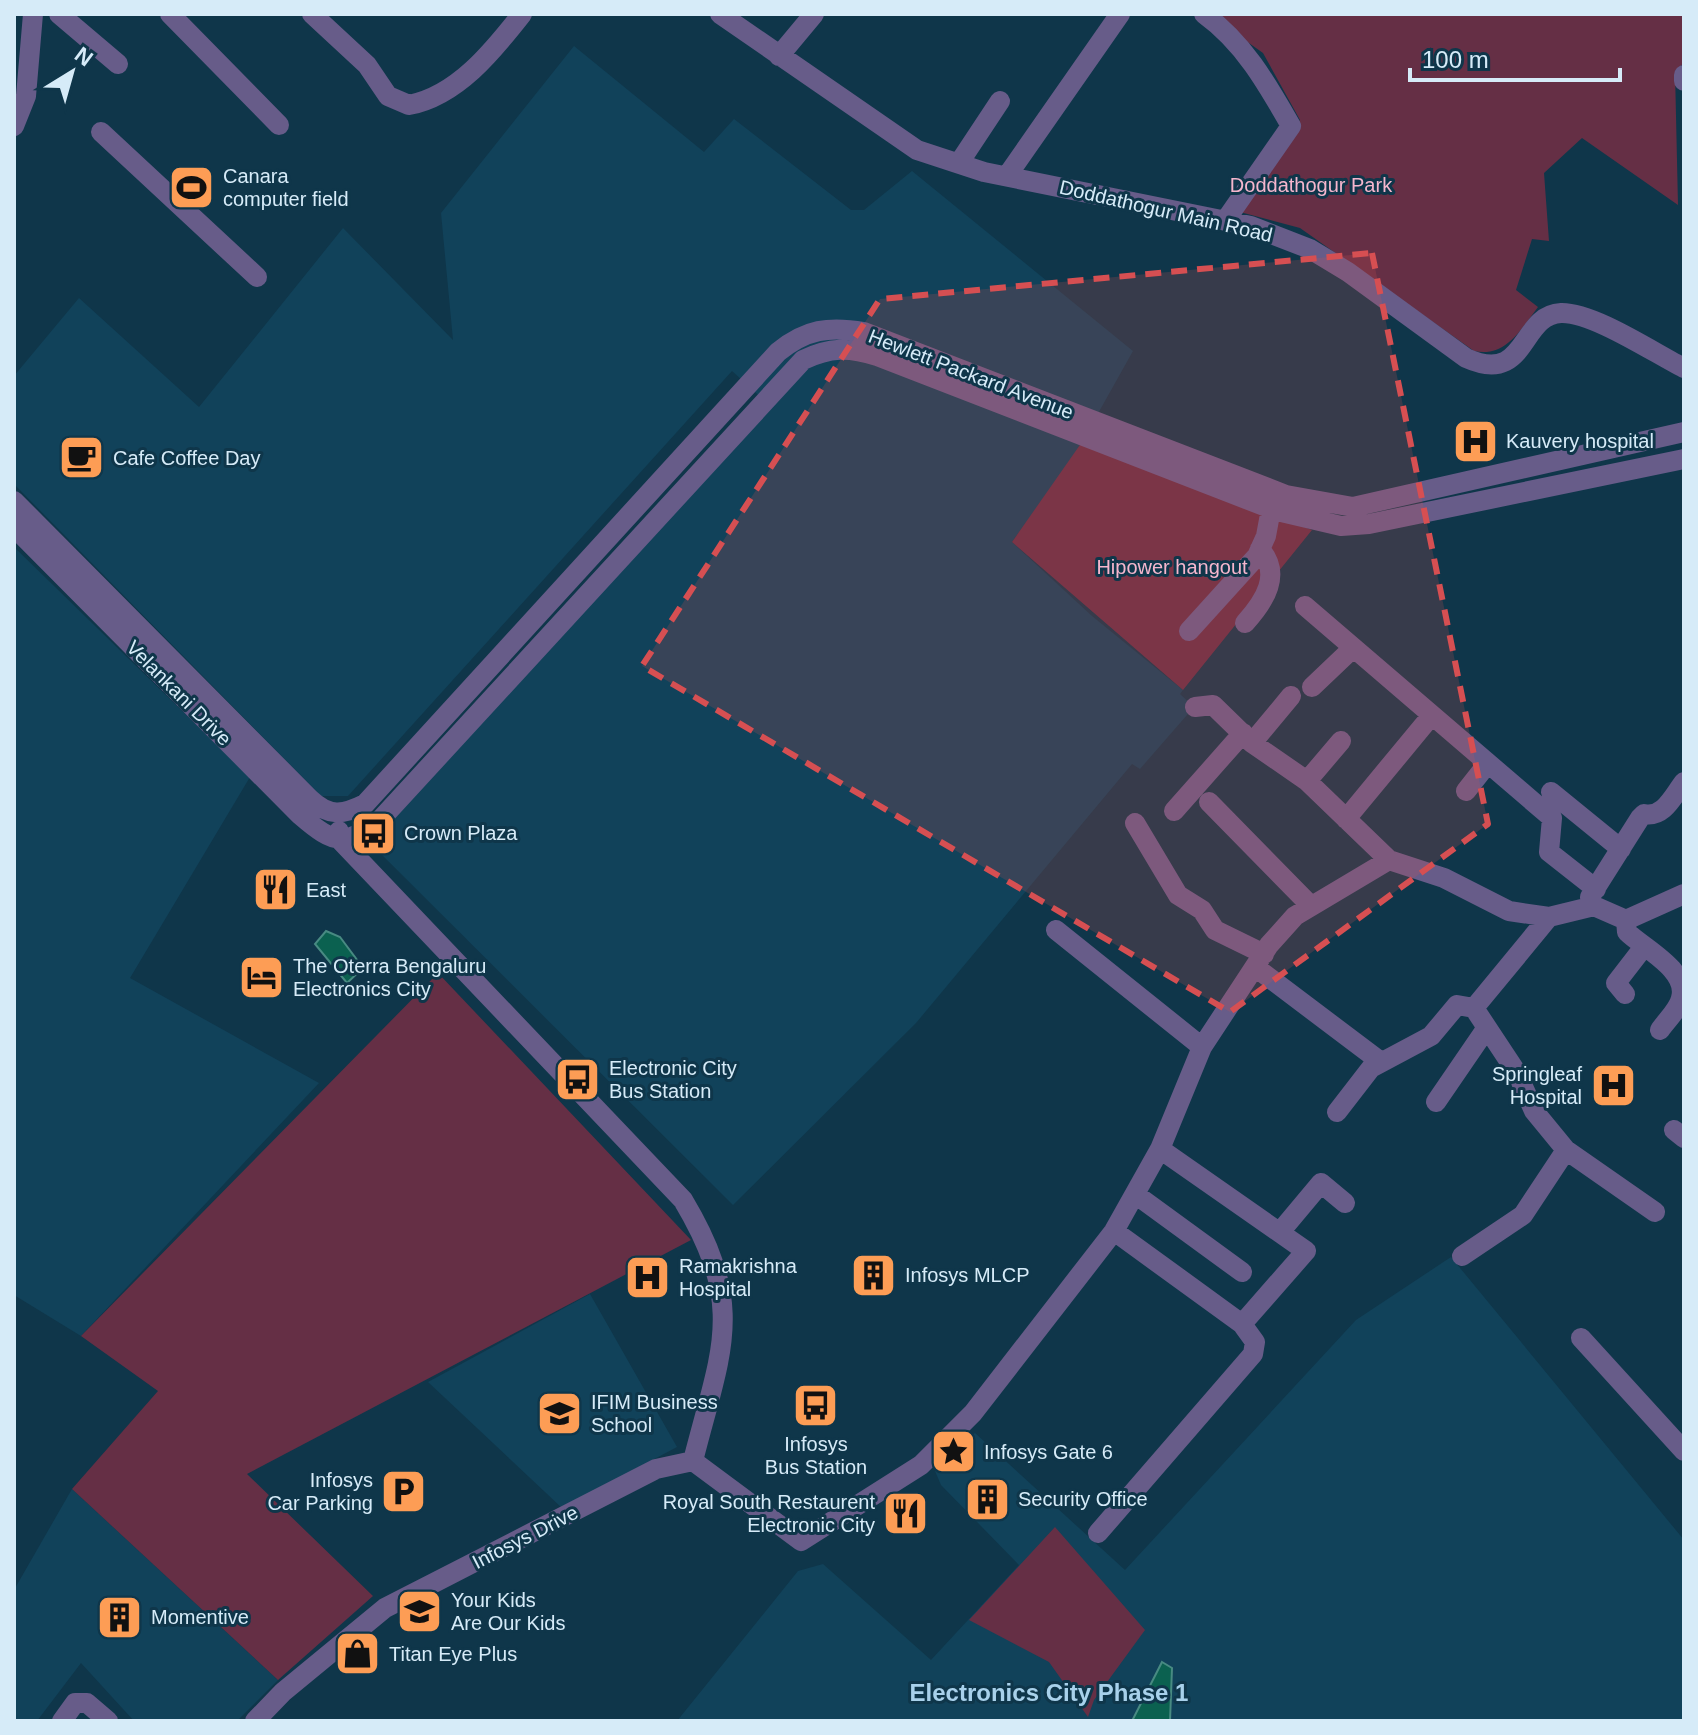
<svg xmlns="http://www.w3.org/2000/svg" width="1698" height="1735" viewBox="0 0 1698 1735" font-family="Helvetica,sans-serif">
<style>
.built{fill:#11425a}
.green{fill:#652f45}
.water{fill:#0b6150;stroke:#488a82;stroke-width:2}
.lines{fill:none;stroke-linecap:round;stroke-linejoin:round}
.minor{stroke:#675c89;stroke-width:20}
.marked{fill:#d64f52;fill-opacity:0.2;stroke:#d64f52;stroke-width:6;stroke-dasharray:16 10;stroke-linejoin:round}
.labels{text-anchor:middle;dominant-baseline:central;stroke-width:6;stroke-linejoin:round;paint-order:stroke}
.poi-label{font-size:20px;fill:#d6ebf8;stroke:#0f364a;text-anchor:start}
.park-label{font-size:20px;fill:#f5b6cd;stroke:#0f364a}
.street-label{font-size:20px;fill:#d6ebf8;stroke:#0f364a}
.quarter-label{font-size:24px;font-weight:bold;fill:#a8d1eb;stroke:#0f364a}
</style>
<rect width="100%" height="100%" fill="#0f364a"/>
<path class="built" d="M 574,46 L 704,152 L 734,119 L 851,210 L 864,210 L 912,171 L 1133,351 L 1077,451 L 1012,542 L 1092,616 L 1183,690 L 1180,694 L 1194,707 L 1140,769 L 1132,764 L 916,1023 L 733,1205 L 371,844 L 768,404 L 732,371 L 348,796 L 321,796 L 14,484 L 14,376 L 79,298 L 199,407 L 343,228 L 453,340 L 441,213 Z
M 14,547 L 250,777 L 130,978 L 319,1083 L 81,1336 L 14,1295 Z
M 1451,1257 L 1684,1540 L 1684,1721 L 677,1721 L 798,1571 L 823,1564 L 931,1660 L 1019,1565 L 941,1485 L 935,1471 L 975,1433 L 1125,1570 L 1356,1320 Z
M 590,1294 L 677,1447 L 562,1508 L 428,1382 Z
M 72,1489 L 278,1680 L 237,1721 L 134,1721 L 81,1663 L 37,1721 L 14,1721 L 14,1590 Z"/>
<path class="green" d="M 1208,14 L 1684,14 L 1684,63 L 1675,71 L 1678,205 L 1582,138 L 1544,173 L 1549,241 L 1532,239 L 1516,290 L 1538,307 C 1521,329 1506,358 1474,351 L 1300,228 L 1240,212 L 1300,120 L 1263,53 Z
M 1082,442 L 1312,530 L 1183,690 L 1012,542 Z
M 438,973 L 691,1240 L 247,1474 L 373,1596 L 278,1680 L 72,1489 L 158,1391 L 81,1336 Z
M 1055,1527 L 1145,1630 L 1094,1700 L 1088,1717 L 1049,1662 L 969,1620 Z"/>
<path class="water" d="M 326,931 L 340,937 L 363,968 L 347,983 L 315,944 Z
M 1162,1662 L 1172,1668 L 1170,1721 L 1132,1721 Z"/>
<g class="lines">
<path class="minor" d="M 59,14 L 118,64
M 170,14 L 279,125
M 312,14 L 367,65 L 388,96 L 409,105 C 457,96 493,51 522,14
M 720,14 L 917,150 L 984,172 L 1251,226 L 1310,249 L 1348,272 L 1466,358 C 1528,386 1519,315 1561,313 C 1593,312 1654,353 1684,368
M 1204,14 C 1244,43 1267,84 1291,126 L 1225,221
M 779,56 L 814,14
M 1684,75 L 1684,81
M 14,126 L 26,96 L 33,14
M 101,132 L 257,277
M 959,163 L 1000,101
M 1007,176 L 1120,14
M 14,501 L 310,799 C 329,817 343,815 365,804 L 778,352 C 806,329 829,326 864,332 L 1286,495 L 1353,507 L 1684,432
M 14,527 L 300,815 C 336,846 344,846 381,819 L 803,360 C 830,347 849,347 877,356 L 1277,511 L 1341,526 L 1369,524 L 1684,459
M 1305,606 L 1552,818 L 1549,852 L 1596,889
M 1245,623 C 1265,601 1282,574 1260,549
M 1189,631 L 1257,556 L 1266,536 L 1271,509
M 1312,687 L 1353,648
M 1195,707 L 1213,705 L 1252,743 L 1307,781 L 1389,860
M 1252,743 L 1291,696
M 1307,781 L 1341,741
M 1466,791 L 1488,763
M 1551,792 L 1621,849
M 1209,802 L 1311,906
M 1174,811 L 1243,733
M 1346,819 L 1432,715
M 1135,823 L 1178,895 L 1202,910 L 1215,930 L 1264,954
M 339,831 L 341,841 L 683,1200 C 747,1307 721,1350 693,1461
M 1590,897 L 1640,818 L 1644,814 C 1664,818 1673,796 1684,782
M 1626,920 L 1627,932 C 1643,948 1689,970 1681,998 C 1679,1009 1666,1021 1660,1030
M 1056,930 L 1202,1047
M 1255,967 L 1381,1062
M 1625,994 L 1616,983 L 1643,948
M 1474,1008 L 1549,917
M 1436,1102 L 1486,1029
M 1337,1112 L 1371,1068 L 1431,1036 L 1457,1005 L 1474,1008
M 1674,1130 L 1684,1138
M 1160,1149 L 1306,1251 L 1242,1324
M 1566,1150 L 1655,1212
M 1135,1194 L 1242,1272
M 1280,1232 L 1321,1183 L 1345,1203
M 1462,1256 L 1523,1215 L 1566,1150 L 1534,1111 L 1517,1073 L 1474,1008
M 1581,1338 L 1684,1451
M 693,1461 L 801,1541 L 921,1465 L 973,1413 L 1114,1231 L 1160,1149 L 1202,1047 L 1269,945 L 1295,916 L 1389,860 L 1444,878 L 1509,911 L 1549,917 L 1594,906 L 1626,920 L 1684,894
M 1098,1533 L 1253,1354 L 1255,1342 L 1242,1324 L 1114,1231
M 62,1721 L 75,1703 L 87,1703 L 108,1721
M 255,1721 L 283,1692 L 385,1608 L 656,1469 L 693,1461"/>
</g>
<path class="marked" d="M 1372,253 L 1488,824 L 1230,1012 L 642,666 L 880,299 Z"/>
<defs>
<symbol id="stadium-square" viewBox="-11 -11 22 22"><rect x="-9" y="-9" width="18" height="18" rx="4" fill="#fd9d55" stroke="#0f364a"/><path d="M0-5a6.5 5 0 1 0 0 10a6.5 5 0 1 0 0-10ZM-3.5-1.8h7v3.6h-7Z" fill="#111"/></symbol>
<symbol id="hospital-square" viewBox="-11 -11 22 22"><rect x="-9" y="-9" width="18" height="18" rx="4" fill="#fd9d55" stroke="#0f364a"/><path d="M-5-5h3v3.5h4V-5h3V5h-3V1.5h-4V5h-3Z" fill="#111"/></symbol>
<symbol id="cafe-square" viewBox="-11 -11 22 22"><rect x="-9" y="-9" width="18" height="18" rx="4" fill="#fd9d55" stroke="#0f364a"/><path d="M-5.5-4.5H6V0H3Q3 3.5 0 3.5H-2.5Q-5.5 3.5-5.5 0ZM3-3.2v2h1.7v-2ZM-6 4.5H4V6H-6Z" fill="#111"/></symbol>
<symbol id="bus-square" viewBox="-11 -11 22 22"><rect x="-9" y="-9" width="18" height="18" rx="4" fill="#fd9d55" stroke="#0f364a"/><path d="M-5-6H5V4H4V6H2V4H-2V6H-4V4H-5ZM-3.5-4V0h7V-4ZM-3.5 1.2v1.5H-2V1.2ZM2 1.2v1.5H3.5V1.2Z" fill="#111"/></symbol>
<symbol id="restaurant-square" viewBox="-11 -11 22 22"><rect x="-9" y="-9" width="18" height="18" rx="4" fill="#fd9d55" stroke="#0f364a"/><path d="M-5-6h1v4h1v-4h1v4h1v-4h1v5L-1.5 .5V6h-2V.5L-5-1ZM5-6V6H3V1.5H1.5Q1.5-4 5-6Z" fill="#111"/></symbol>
<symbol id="hotel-square" viewBox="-11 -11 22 22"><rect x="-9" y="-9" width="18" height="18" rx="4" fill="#fd9d55" stroke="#0f364a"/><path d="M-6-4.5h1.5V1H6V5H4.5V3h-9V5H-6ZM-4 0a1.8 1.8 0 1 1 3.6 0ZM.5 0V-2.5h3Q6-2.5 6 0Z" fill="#111"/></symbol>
<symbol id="building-square" viewBox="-11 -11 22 22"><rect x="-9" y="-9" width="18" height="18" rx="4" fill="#fd9d55" stroke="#0f364a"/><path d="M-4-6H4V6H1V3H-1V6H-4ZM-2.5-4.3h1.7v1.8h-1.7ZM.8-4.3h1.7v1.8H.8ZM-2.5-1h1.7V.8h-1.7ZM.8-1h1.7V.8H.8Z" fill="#111"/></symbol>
<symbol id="university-square" viewBox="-11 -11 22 22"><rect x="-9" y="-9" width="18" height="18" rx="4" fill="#fd9d55" stroke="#0f364a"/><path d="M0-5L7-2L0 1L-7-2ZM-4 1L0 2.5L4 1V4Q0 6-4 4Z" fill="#111"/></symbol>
<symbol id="sight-square" viewBox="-11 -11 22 22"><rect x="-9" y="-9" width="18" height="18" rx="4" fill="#fd9d55" stroke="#0f364a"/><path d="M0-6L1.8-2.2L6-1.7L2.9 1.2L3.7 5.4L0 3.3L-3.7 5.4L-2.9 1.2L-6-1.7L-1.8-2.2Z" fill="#111"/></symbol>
<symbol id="parking-square" viewBox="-11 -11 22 22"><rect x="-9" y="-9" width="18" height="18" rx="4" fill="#fd9d55" stroke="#0f364a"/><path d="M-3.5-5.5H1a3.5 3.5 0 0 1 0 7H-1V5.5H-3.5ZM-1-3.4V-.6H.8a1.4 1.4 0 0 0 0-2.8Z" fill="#111"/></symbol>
<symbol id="school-square" viewBox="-11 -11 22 22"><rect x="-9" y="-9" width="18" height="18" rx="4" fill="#fd9d55" stroke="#0f364a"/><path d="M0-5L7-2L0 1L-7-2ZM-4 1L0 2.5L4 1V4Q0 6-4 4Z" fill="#111"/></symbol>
<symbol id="shop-square" viewBox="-11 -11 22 22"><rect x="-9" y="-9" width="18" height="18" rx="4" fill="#fd9d55" stroke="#0f364a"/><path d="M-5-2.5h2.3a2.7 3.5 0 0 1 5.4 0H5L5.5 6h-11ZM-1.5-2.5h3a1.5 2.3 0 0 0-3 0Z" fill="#111"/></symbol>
</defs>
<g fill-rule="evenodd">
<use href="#stadium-square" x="166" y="162" width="51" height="51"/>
<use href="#hospital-square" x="1450" y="416" width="51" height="51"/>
<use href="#cafe-square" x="56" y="432" width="51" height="51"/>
<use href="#bus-square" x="348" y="808" width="51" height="51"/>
<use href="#restaurant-square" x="250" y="864" width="51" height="51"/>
<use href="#hotel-square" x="236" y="952" width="51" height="51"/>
<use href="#bus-square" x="552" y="1054" width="51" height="51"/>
<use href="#hospital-square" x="1588" y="1060" width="51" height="51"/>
<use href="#building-square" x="848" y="1250" width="51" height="51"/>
<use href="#hospital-square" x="622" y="1252" width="51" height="51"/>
<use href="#bus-square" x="790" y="1380" width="51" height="51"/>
<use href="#university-square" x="534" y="1388" width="51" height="51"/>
<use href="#sight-square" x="928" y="1426" width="51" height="51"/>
<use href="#parking-square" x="378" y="1466" width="51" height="51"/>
<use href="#building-square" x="962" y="1474" width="51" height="51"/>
<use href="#restaurant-square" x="880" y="1488" width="51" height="51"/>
<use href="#school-square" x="394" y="1586" width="51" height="51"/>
<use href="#building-square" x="94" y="1592" width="51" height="51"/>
<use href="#shop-square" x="332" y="1628" width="51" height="51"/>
</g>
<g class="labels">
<g class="poi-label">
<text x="223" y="176">Canara<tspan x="223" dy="23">computer field</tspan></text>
<text x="1506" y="441">Kauvery hospital</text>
<text x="113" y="458">Cafe Coffee Day</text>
<text x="404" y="833">Crown Plaza</text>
<text x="306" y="890">East</text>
<text x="293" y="966">The Oterra Bengaluru<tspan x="293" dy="23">Electronics City</tspan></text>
<text x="609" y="1068">Electronic City<tspan x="609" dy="23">Bus Station</tspan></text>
<text x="1582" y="1074" text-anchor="end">Springleaf<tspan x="1582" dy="23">Hospital</tspan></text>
<text x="679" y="1266">Ramakrishna<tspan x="679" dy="23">Hospital</tspan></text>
<text x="905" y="1275">Infosys MLCP</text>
<text x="591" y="1402">IFIM Business<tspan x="591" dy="23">School</tspan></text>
<text x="816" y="1444" text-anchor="middle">Infosys<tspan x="816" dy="23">Bus Station</tspan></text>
<text x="984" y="1452">Infosys Gate 6</text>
<text x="373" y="1480" text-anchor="end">Infosys<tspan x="373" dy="23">Car Parking</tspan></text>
<text x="1018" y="1499">Security Office</text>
<text x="875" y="1502" text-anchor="end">Royal South Restaurent<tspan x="875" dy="23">Electronic City</tspan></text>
<text x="451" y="1600">Your Kids<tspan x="451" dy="23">Are Our Kids</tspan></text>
<text x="151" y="1617">Momentive</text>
<text x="389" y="1654">Titan Eye Plus</text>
</g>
<g class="park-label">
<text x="1311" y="185">Doddathogur Park</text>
<text x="1172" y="567">Hipower hangout</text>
</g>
<g class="street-label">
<text transform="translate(1166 211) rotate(13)">Doddathogur Main Road</text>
<text transform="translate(971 374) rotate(21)">Hewlett Packard Avenue</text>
<text transform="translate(179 693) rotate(45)">Velankani Drive</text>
<text transform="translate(525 1537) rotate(-27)">Infosys Drive</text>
</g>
<g class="quarter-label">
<text x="1049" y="1692">Electronics City Phase 1</text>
</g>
</g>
<rect width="1698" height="1735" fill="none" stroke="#d6ebf8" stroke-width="32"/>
<g transform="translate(72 72) rotate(37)" stroke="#0f364a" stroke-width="6" paint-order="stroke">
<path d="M0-6L14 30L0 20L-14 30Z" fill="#d6ebf8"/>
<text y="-12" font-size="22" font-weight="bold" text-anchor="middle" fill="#d6ebf8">N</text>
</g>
<path d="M1410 68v12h210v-12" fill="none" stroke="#d6ebf8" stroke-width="4"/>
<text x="1422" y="68" font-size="24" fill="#d6ebf8" stroke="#0f364a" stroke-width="6" paint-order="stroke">100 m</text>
</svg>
